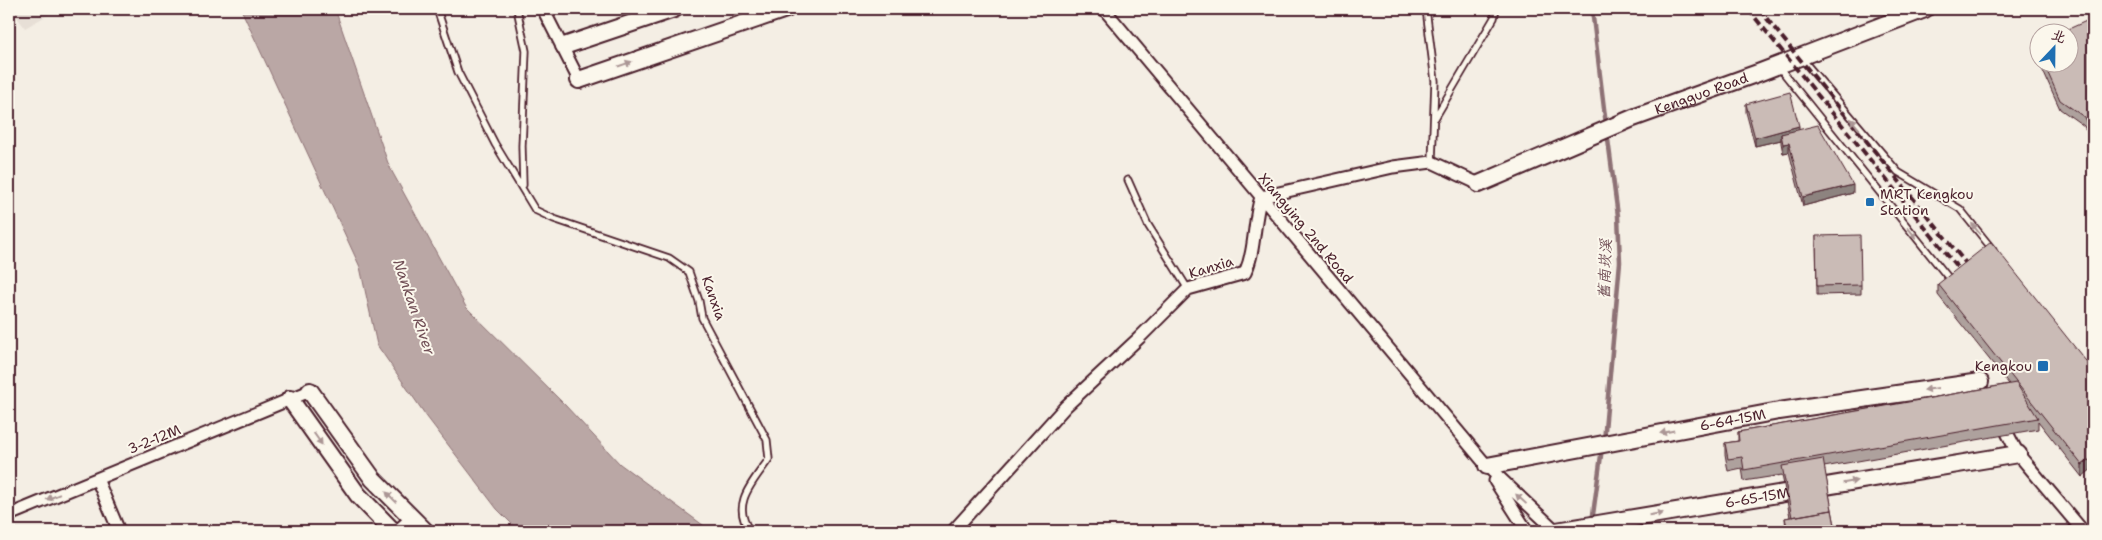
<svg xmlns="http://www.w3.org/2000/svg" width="2102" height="540" viewBox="0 0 2102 540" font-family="'Shantell Sans','LXGW WenKai TC',sans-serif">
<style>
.built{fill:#e7dfd6}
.water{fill:#baa7a5;stroke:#8d7174}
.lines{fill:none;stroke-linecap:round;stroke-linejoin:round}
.stream{stroke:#8d7174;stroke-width:4.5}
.lane-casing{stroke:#4a1f2b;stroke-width:9}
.street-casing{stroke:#4a1f2b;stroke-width:15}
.secondary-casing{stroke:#4a1f2b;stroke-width:20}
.lane{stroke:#fbf7ec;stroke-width:5.5}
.street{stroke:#fbf7ec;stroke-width:11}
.secondary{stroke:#fbf7ec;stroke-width:16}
.rail{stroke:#4a1f2b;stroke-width:4;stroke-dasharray:8 4;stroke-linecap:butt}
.wall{fill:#aea19d;stroke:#4a1f2b}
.shaded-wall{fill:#8d837f;stroke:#4a1f2b}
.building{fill:#cabbb6;stroke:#4a1f2b}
.oneway{fill:#ab9695}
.poi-dot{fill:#1f6fb2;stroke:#fbf7ec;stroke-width:2}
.labels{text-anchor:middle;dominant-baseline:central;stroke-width:4;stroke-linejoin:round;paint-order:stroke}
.street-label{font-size:14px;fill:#4a1f2b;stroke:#fbf7ec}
.poi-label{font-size:14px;fill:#4a1f2b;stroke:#fbf7ec;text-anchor:start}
.water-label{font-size:15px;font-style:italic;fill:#714f56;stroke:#fbf7ec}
</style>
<rect width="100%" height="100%" fill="#f4eee4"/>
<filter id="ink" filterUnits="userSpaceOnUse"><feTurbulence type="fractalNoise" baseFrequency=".02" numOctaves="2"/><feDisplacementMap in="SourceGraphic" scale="10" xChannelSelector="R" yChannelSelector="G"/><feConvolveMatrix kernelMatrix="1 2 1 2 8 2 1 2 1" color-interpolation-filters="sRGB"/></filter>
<g filter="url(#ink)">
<path class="built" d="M 11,9 L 58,9 L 25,28 Z"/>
<path class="water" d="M 241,9 L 335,9 L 389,166 L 466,307 L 565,405 L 620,464 L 711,531 L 519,531 L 497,509 L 427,417 L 377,345 L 360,267 Z"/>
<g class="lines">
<path class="stream" d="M 1592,9 L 1606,125
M 1604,441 L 1620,262 L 1618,216 L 1607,132
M 1592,522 L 1602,448"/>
<defs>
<path id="lane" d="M 437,9 L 458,72 L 495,144 L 535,210 L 554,219 L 669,258 L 689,272 L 699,301 L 702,318 L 767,440 L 769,459 C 753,482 730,504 750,531
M 517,9 L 526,51 L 522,146 L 523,185
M 1426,9 L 1435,81 L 1432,162
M 1802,59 L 1898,172 L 1960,209 L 1993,250
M 1778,66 L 1951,281
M 1435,118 L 1494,18 L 1496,9
M 1128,180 L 1148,225 L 1188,289"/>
<path id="street" d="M 543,9 L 579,80
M 1104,9 L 1487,466 L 1556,531
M 2001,421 L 2018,454 L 2083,531
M 97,479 L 119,531
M 1495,481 L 1527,531
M 9,515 L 310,391
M 397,531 L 412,518
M 953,531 L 1066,406 L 1139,338 L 1188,289 L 1245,273 C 1256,249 1253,222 1261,197 L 1393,167 L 1432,162 L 1479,184"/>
<g id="secondary">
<path d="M 564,46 L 674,9"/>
<path d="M 579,80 L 786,9"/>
<path id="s1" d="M 1479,184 L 1633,118 L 1758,73 L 1925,9"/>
<path d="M 310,391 L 373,479 L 425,531"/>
<path d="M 290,399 L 358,495 L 393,531"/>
<path id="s2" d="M 1487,466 L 1779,411 L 1980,382"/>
<path id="s3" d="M 1556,531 L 2018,454"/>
</g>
</defs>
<use href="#lane" class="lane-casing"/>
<use href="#street" class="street-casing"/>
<use href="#secondary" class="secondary-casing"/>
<use href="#lane" class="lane"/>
<use href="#street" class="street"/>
<use href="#secondary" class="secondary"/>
<path class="rail" d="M 1748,9 L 1966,278
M 1759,9 L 1973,272"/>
</g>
<path class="wall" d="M 2093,18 L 2093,146 L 2084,126 L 2060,109 L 2035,53 L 2035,44 L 2040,42 L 2040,62 L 2070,62 Z
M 1746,104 L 1799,130 L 1853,193 L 1803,206 L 1789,152 L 1783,153 L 1781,143 L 1781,140 L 1755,146 L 1746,112 Z
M 1816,236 L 1861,285 L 1861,294 L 1817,295 Z
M 1938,284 L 2093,370 L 2082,477 L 2038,421 L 2038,429 L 1824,467 L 1836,531 L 1786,531 L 1785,518 L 1790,517 L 1782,475 L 1744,481 L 1742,468 L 1728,471 L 1725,454 L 1725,443 L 1738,441 L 1738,432 L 2009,384 L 1938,295 Z"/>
<path class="shaded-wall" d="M 1799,126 L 1799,135 L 1781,134 L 1781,140 L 1755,146 L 1755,138 Z
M 1789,143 L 1789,152 L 1783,153 L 1783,144 Z
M 1853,185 L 1853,193 L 1803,206 L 1803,197 Z
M 2093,457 L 2093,468 L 2082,477 L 2082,465 Z"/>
<path class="building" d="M 2093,18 L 2093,137 L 2084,117 L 2060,100 L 2043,62 L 2070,62 L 2070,32 L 2062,32 Z
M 2040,42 L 2040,54 L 2035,44 Z
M 1790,92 L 1799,126 L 1755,138 L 1746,104 Z
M 1818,125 L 1853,185 L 1803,197 L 1789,143 L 1783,144 L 1781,134 Z
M 1860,235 L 1861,285 L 1817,286 L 1816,236 Z
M 1991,242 L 2093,370 L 2093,457 L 2082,465 L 1938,284 Z
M 2016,383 L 2038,418 L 1744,470 L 1742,457 L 1728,459 L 1725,443 L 1739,441 L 1738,432 Z
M 1823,459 L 1832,510 L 1792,517 L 1782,466 Z
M 1832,510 L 1836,531 L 1788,531 L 1785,518 Z"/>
<defs><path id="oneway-solid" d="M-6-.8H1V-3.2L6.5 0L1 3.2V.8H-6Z" transform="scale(1.25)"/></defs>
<g class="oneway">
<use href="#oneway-solid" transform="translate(625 64) rotate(-19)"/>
<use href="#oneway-solid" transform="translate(1855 124) rotate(-130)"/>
<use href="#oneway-solid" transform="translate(1976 229) rotate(-128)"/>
<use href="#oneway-solid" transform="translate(1912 233) rotate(51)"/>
<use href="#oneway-solid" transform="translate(1931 389) rotate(172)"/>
<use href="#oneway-solid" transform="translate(1667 432) rotate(169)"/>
<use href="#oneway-solid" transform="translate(318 439) rotate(55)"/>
<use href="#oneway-solid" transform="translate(1850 482) rotate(-10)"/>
<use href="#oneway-solid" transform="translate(53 497) rotate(158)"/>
<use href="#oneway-solid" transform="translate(391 497) rotate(-135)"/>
<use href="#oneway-solid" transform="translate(1521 499) rotate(-137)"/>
<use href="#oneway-solid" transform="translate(1656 514) rotate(-10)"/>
</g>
</g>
<g class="poi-dot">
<rect x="1865" y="197" width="10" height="10" rx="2.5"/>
<rect x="2037" y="360" width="12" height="12" rx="2.5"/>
</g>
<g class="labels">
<g class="street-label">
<text stroke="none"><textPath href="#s1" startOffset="240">Kengguo Road</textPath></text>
<text transform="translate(1306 228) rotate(50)">Xiangying 2nd Road</text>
<text transform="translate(1211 267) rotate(-17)">Kanxia</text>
<text transform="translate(714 298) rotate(71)">Kanxia</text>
<text stroke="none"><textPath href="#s2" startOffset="250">6-64-15M</textPath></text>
<text transform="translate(154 439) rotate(-22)">3-2-12M</text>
<text stroke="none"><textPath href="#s3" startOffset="204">6-65-15M</textPath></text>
</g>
<g class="poi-label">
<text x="1880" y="194">MRT Kengkou<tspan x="1880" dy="16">Station</tspan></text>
<text x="2032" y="366" text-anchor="end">Kengkou</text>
</g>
<g class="water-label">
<text transform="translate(1605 269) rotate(-88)">舊南崁溪</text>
<text transform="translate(414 307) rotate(71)">Nankan River</text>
</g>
</g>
<rect width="2102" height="540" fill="none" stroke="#fbf7ec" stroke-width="30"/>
<rect x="15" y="15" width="2072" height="510" fill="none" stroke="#4a1f2b" stroke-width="2" filter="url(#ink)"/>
<g transform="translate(2054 48) rotate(22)"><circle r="24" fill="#fbf7ec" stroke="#b4a19f"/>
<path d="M0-4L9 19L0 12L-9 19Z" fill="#1f6fb2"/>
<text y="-8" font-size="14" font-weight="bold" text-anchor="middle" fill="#4a1f2b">北</text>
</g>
</svg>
